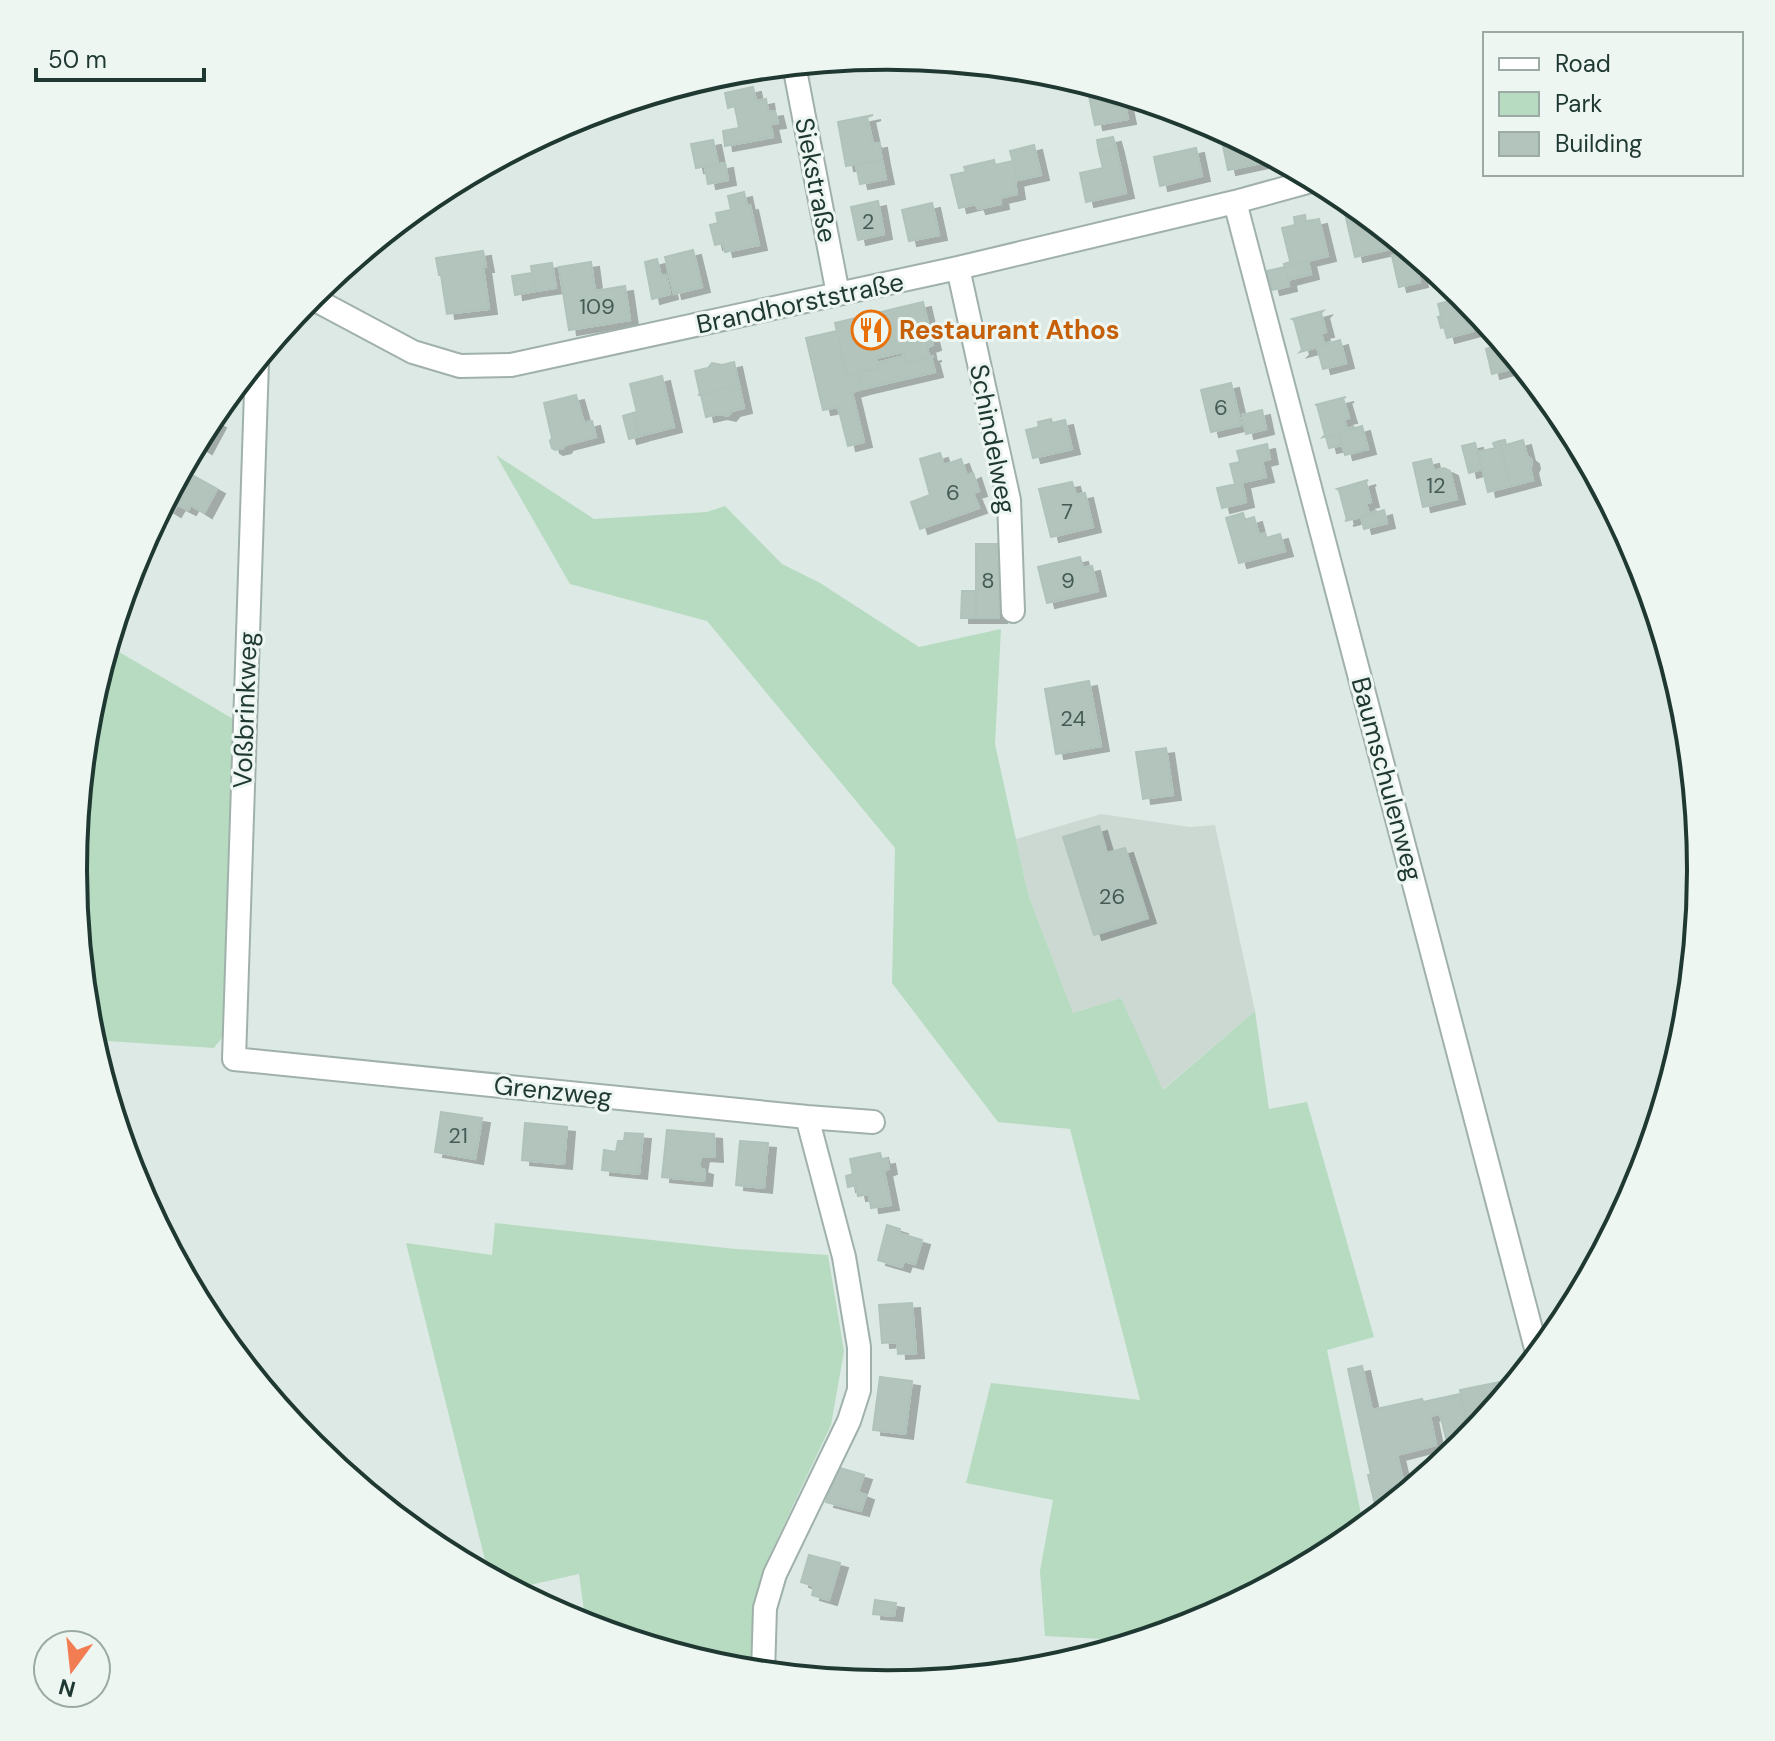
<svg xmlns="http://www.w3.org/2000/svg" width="1775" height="1741" viewBox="0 0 1775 1741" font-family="'DM Sans',sans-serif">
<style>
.built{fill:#ccd9d3}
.green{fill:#b6dbc0}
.building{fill:#b3c4bd;stroke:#b0c3bb;stroke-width:2;filter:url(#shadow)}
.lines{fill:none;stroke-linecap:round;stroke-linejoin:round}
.minor-casing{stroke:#a0b1ab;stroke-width:26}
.minor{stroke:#fff;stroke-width:22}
.labels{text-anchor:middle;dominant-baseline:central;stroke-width:6;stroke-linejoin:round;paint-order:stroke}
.number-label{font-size:22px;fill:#445c55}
.street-label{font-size:26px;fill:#1f3932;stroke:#eef6f2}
.food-label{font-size:26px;font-weight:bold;fill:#c56008;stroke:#eef6f2;text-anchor:start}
.rim{fill:none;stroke:#1f3932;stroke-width:4}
</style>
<defs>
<filter id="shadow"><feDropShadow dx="8" dy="5" stdDeviation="0" flood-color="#0004"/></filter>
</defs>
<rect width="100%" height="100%" fill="#dde9e4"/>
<path class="built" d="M 1101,814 L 1190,827 L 1215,825 L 1255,1011 L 1162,1090 L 1121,998 L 1073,1013 L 1028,894 L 1016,839 Z"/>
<path class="green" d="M 496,455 L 594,519 L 707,512 L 725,506 L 782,564 L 820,583 L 919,647 L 1001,629 L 995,744 L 1028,894 L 1073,1013 L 1121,998 L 1163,1090 L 1255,1011 L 1269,1109 L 1307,1102 L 1374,1337 L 1327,1350 L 1364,1528 L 1340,1548 L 1199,1623 L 1139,1641 L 1045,1636 L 1040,1571 L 1053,1500 L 966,1483 L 991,1383 L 1140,1400 L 1070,1129 L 998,1122 L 892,983 L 895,848 L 707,621 L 570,584 Z
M 109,646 L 235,720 L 228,1030 L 214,1048 L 92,1040 L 89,1029 L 73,870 L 89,711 Z
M 495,1223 L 736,1249 L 828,1255 L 844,1351 L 831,1425 L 765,1565 L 754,1633 L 755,1672 L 728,1669 L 586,1626 L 579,1574 L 512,1589 L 484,1574 L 488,1572 L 406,1243 L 492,1255 Z"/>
<path class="building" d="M 753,87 L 756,101 L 766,99 L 768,112 L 775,111 L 778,123 L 770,124 L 773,137 L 725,146 L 723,131 L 739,128 L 735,106 L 728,108 L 725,93 Z
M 1102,88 L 1123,95 L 1128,119 L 1095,125 L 1088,91 Z
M 873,115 L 867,117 L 873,144 L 879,143 L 882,160 L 846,166 L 838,122 Z
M 1113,137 L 1116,148 L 1099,152 L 1097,140 Z
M 1237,138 L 1269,155 L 1270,161 L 1228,170 L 1222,141 Z
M 713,140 L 718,164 L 696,168 L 691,144 Z
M 1034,145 L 1041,175 L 1018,180 L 1010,151 Z
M 1116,148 L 1126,193 L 1086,202 L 1080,173 L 1103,168 L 1099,152 Z
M 1196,148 L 1202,176 L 1160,186 L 1154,157 Z
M 882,160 L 886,179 L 860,184 L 856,165 Z
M 994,160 L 995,165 L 1013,161 L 1018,180 L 1015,181 L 1017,194 L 1000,198 L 1001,204 L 978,209 L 976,204 L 959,208 L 951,175 L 966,172 L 964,167 Z
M 725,163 L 728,180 L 708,184 L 705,167 Z
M 744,192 L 747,206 L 750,205 L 759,245 L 725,252 L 723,243 L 715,245 L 710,225 L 718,223 L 716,213 L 731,210 L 728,196 Z
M 878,201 L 884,234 L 858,240 L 851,207 Z
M 932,203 L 939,235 L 909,241 L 902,210 Z
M 1352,203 L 1392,236 L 1395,248 L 1355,257 L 1343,205 Z
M 1305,215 L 1306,222 L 1319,219 L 1328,256 L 1291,265 L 1282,228 L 1295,225 L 1294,217 Z
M 693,250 L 702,287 L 674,294 L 665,257 Z
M 483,251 L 486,267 L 483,267 L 489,309 L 447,314 L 441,275 L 439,275 L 436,258 Z
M 1410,251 L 1413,253 L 1420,282 L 1399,287 L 1392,256 Z
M 657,259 L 661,276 L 666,275 L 670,294 L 652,299 L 645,262 Z
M 1308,261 L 1311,274 L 1288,280 L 1284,264 L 1290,262 L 1291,265 Z
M 591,262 L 595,291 L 625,286 L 630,320 L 569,330 L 559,267 Z
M 552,263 L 556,288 L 535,291 L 531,266 Z
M 1285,267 L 1289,286 L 1272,290 L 1267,271 Z
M 532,273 L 535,291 L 515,295 L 512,276 Z
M 1464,297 L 1468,300 L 1471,313 L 1469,317 L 1473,331 L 1447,338 L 1444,327 L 1441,328 L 1438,317 L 1441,316 L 1438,304 Z
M 923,302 L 933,345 L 927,347 L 929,357 L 934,356 L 906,363 L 903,352 L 876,358 L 878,368 L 847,376 L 835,323 Z
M 1323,311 L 1321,313 L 1326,332 L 1321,333 L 1324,344 L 1331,342 L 1332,343 L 1300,352 L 1302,350 L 1294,320 L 1292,319 Z
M 837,331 L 847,376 L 858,373 L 862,389 L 852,392 L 864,442 L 848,446 L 838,407 L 823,410 L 806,338 Z
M 1340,340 L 1346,363 L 1323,369 L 1317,347 Z
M 1503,344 L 1510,369 L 1492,374 L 1486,349 Z
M 904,356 L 906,363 L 931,357 L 935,372 L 862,389 L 858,373 L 878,368 L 877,363 Z
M 734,362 L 739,385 L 698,395 L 700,394 L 695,371 L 708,368 L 712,363 L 722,365 Z
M 662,376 L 674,427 L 639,436 L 633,413 L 637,412 L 630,384 Z
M 1231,383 L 1241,425 L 1211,432 L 1201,390 Z
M 739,385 L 744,408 L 732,411 L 728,416 L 719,414 L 706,417 L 701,395 L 698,395 Z
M 576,395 L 584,423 L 592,421 L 596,437 L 565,445 L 563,448 L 555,450 L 552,448 L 550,441 L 552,438 L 544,403 Z
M 1346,397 L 1343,398 L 1349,418 L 1344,419 L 1347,429 L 1354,427 L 1354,429 L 1323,437 L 1325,435 L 1317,405 L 1315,405 Z
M 1262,410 L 1266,429 L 1246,434 L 1242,415 Z
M 633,413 L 640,436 L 629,439 L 623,416 Z
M 210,419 L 218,423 L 204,449 L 196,444 Z
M 1051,419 L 1052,423 L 1065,420 L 1072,449 L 1033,458 L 1026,430 L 1039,427 L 1038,422 Z
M 1362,426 L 1368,449 L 1345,455 L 1339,433 Z
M 1339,433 L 1342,445 L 1329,448 L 1326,437 Z
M 1505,440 L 1506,445 L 1523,440 L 1527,456 L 1531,459 L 1532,464 L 1530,468 L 1533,480 L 1511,486 L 1499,441 Z
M 1499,441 L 1511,486 L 1488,492 L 1478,452 L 1495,448 L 1493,443 Z
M 1475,443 L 1482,469 L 1469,473 L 1462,446 Z
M 1267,444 L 1270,459 L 1262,461 L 1266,477 L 1235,484 L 1230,464 L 1240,462 L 1237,451 Z
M 940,453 L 944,465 L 961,459 L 967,476 L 973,473 L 979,491 L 973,493 L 979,508 L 920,529 L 911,502 L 930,495 L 920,459 Z
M 1431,459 L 1434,471 L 1444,468 L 1450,471 L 1457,499 L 1423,507 L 1413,463 Z
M 194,476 L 217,489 L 204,513 L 191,505 L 188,510 L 178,505 L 180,500 L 170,494 L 179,477 L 190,483 Z
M 1368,480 L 1366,482 L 1371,502 L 1366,503 L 1369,514 L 1376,511 L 1377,513 L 1345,521 L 1347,520 L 1339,490 L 1337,489 Z
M 1072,482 L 1076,495 L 1085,493 L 1093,527 L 1051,537 L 1039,489 Z
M 1242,483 L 1246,502 L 1222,508 L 1217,488 Z
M 170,494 L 180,500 L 173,512 L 163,506 Z
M 1384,510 L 1387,523 L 1364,529 L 1361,517 Z
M 1243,513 L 1245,520 L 1254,517 L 1259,535 L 1265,533 L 1266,538 L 1280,534 L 1285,551 L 1239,563 L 1226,518 Z
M 976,544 L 999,544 L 999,618 L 976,618 Z
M 1080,557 L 1083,568 L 1092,566 L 1098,591 L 1047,603 L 1038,567 Z
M 962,591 L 976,591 L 976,618 L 961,618 Z
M 1089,681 L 1101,746 L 1056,754 L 1045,689 Z
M 1166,748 L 1173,795 L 1143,799 L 1136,752 Z
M 1099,826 L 1107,853 L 1125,848 L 1148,918 L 1094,935 L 1063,837 Z
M 441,1112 L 482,1118 L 475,1159 L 435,1152 Z
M 525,1123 L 567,1127 L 564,1164 L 522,1160 Z
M 667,1130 L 714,1134 L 715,1157 L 701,1156 L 699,1168 L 705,1170 L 704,1181 L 662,1177 Z
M 625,1133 L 643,1134 L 639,1174 L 602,1170 L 604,1150 L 616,1152 L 618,1141 L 624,1141 Z
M 740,1141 L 768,1143 L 764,1188 L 736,1185 Z
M 880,1153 L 882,1160 L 887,1159 L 889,1169 L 884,1171 L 891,1205 L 871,1208 L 869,1194 L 858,1196 L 856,1185 L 848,1187 L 846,1176 L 853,1174 L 850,1159 Z
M 887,1225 L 900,1229 L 898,1233 L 922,1240 L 915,1264 L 904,1261 L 902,1267 L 878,1260 Z
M 912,1303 L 916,1353 L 898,1354 L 897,1342 L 882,1343 L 879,1305 Z
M 1362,1366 L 1372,1410 L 1422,1399 L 1423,1402 L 1460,1394 L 1470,1437 L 1447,1442 L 1440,1414 L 1430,1416 L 1436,1445 L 1397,1455 L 1406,1493 L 1378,1517 L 1368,1475 L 1371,1475 L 1348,1369 Z
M 880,1377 L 912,1381 L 905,1434 L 873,1430 Z
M 1505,1381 L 1507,1393 L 1470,1438 L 1460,1390 Z
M 840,1468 L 864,1475 L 858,1492 L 866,1495 L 861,1511 L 826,1502 L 830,1489 L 831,1489 Z
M 809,1555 L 840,1563 L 829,1600 L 812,1595 L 814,1586 L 801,1582 Z
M 875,1600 L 896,1603 L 894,1616 L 873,1614 Z"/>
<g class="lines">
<defs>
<path id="minor" d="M 794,65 L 838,294
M 1235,202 L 1538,1356
M 958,268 L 1009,500 L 1013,611
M 310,297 L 413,352 L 460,366 L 511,365 L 958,268 L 1235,202 L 1315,180
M 257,361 L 234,1059 L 807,1117 L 873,1122
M 763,1673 L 765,1608 L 775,1574 L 849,1421 L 859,1390 L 859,1347 L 844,1257 L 807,1117"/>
</defs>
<use href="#minor" class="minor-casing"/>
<use href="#minor" class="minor"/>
</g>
<defs>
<symbol id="restaurant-ring" viewBox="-11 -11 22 22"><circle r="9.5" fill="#eef6f2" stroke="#e8710a" stroke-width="1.5"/><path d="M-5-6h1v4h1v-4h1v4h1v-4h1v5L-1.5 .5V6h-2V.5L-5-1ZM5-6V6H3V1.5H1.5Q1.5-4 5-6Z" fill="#e8710a"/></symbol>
</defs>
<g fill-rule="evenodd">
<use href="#restaurant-ring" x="849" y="308" width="44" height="44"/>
</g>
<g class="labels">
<g class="number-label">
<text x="868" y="221">2</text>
<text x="597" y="306">109</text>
<text x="1221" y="407">6</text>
<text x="1436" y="485">12</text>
<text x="953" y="492">6</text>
<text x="1067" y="511">7</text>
<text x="988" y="580">8</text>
<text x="1068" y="580">9</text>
<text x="1073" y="718">24</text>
<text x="1112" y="896">26</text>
<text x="458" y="1135">21</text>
</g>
<g class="street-label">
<text transform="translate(816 180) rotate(79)">Siekstraße</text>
<text transform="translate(800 303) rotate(-12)">Brandhorststraße</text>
<text transform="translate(993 439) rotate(79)">Schindelweg</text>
<text transform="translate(245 710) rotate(-88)">Voßbrinkweg</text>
<text transform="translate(1387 779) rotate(75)">Baumschulenweg</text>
<text transform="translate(553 1091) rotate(6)">Grenzweg</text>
</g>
<g class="food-label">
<text x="899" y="330">Restaurant Athos</text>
</g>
</g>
<path d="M0 0H1775V1741H0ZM87 870a800 800 0 1 1 1600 0a800 800 0 1 1-1600 0Z" fill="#eef6f2" fill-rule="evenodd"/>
<path class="rim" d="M87 870a800 800 0 1 1 1600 0a800 800 0 1 1-1600 0Z"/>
<rect x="1483" y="32" width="260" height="144" fill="#eef6f2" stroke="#9baaa5" stroke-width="2"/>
<rect x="1499" y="58" width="40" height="12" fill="#ffffff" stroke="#9baaa5" stroke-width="2"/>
<text x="1555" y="72" font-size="24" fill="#1f3932">Road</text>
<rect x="1499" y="92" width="40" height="24" fill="#b6dbc0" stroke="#9baaa5" stroke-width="2"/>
<text x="1555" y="112" font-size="24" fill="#1f3932">Park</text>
<rect x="1499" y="132" width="40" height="24" fill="#b3c4bd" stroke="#9baaa5" stroke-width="2"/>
<text x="1555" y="152" font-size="24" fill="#1f3932">Building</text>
<g transform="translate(72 1669) rotate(195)"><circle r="38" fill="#eef6f2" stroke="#9baaa5" stroke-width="2"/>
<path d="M0-6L14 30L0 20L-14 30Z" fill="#f37d52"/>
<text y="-12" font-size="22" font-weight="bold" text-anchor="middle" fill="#1f3932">N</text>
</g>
<path d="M36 68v12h168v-12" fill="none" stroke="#1f3932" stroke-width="4"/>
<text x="48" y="68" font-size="24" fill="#1f3932" stroke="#eef6f2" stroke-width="6" paint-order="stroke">50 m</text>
</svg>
